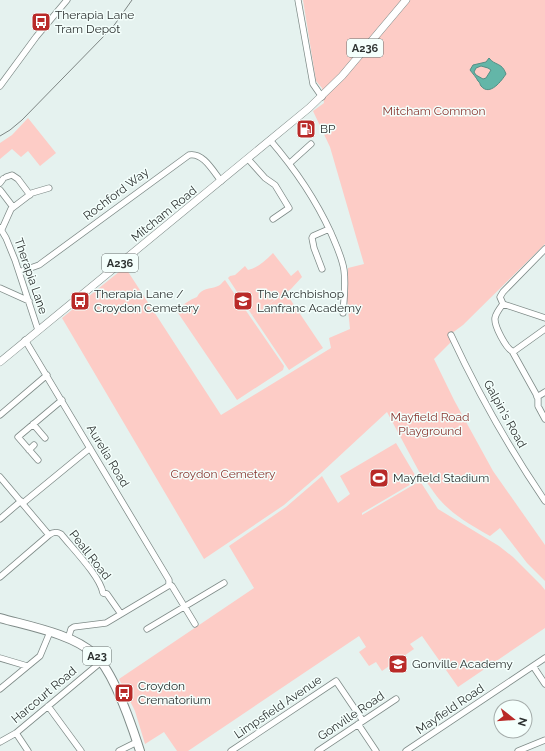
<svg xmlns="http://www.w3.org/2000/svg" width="545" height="751" viewBox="0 0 545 751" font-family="Raleway,sans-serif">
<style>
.green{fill:#fdccc6}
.water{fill:#63b6a8;stroke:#538f85;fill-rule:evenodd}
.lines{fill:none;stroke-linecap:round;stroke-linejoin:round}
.minor-casing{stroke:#7f8b88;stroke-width:7}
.major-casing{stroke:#7f8b88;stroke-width:8}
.highway-casing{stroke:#7f8b88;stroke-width:10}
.minor{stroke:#fff;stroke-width:5.5}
.major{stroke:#fff;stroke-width:7}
.highway{stroke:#fff;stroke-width:8}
.tram{stroke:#7e8684;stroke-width:1}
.labels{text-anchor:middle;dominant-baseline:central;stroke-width:3;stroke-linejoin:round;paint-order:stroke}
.shield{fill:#f4fffc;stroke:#69706f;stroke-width:1}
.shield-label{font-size:11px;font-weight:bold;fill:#2e3332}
.poi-label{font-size:12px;fill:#2e3332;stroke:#f4fffc;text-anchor:start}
.park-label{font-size:12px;fill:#8a3731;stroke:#f4fffc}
.street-label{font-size:12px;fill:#2e3332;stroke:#f4fffc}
</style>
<rect width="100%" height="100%" fill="#e5f2ef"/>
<path class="green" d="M 303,0 L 545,0 L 545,244 L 463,325 L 448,336 L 451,342 L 434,359 L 454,400 L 493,471 L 545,545 L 545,581 L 527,563 L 500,528 L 490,536 C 472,526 453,515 439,499 C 433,492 429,484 422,477 L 387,412 L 320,474 L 284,505 L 204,559 L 62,318 L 125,267 L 221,415 L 331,348 L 329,338 L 350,329 L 347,299 L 348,268 L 364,264 L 330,147 L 313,111 L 324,103 L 322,88 L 316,81 Z
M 28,118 L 56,153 L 40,166 L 28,151 L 21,157 L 12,149 L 0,159 L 0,143 L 12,135 Z
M 273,253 L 291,276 L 298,270 L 302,277 L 291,289 L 252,315 L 228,278 L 230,276 L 235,275 L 245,266 L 248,270 C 258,268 266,260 273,253 Z
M 225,280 L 284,366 L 283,370 L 237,400 L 176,310 C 183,305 189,300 197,297 C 202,287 209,290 218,286 C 221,285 222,282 225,280 Z
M 286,293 L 323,348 L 289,370 L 252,315 Z
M 396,443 L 418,480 L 362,513 L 362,515 L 420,481 L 438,509 L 499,546 L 513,557 L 541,585 L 545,590 L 545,628 L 458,687 L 422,636 L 410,644 L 414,649 L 382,671 L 376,662 L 369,666 L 359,652 L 366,647 L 359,636 L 188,751 L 177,751 L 164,732 L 145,744 L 135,711 L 119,679 L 254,588 L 229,546 L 286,507 L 322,476 L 338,503 L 350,494 L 340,476 Z"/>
<path class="water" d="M 489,58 C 495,66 502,62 506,74 C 502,80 490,97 481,86 C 480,85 480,82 478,81 C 476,77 473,74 470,70 L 473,65 L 486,62 ZM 481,66 L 488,68 L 491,70 L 486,78 L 483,79 L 476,75 L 474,72 L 476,68 Z"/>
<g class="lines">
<defs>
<path id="minor" d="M 298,0 L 313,84 L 322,97
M 0,86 L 36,37 L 67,0
M 270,140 C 295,169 315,198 331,233 C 336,245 342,257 344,270 C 346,285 344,299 343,313
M 248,159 L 265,178 L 275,185 L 289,208 L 273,219
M 290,163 L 311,144
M 6,177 L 12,175 L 18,179 L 30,195
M 0,183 L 3,179
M 0,190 L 13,207
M 0,228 L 6,238 L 15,260 L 38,330
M 2,229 L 11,209 L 32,193 L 49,188
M 322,269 L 314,248 L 312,238 L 313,236 L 329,229
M 19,272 L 39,265 L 43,262 L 189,155 C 203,152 213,171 221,181
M 0,288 L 29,301
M 503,304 C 500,308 496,313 495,318 C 494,326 506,348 512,351 L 536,394 L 538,399 L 538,406 L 545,419
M 503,304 L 500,297 L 503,292 L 545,249
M 503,304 L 545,318
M 451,335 C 478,393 509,448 545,501
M 25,340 L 169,580 L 169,584 L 172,586 L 195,624
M 513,352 L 545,329
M 537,397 L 545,392
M 0,415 L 47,375
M 33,424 L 45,438
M 29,450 L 34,445
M 38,460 L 18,437 L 62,400
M 0,477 L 49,535
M 23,503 L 90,448
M 0,519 L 21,501
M 0,577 L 49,535 C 53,532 56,531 61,534 C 72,548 100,576 103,593 L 107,594 L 121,614
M 147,629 L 224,583
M 68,639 L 71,629 L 74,627 L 106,623 L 168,586 L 169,584
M 0,658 L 27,666
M 533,666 L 545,684
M 0,689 L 40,656 L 50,632
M 48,706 L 81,751
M 358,724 L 376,751
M 16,733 L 28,751
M 0,742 L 16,733 L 101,662
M 119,751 L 137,742
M 231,751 L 336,681 L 363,721
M 318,751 L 396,699
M 406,751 L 545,658
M 518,751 L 545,740"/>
<path id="major" d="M 0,362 L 309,108 L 342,76 L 406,0"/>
<path id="highway" d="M 0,618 C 28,626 73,634 94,654 C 114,671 132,726 140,751"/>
</defs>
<use href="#minor" class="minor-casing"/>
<use href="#major" class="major-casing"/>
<use href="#highway" class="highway-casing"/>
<use href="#minor" class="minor"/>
<use href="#major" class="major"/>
<use href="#highway" class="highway"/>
<path class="tram" d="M 0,136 L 10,130 L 22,120 L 104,36 L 115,24 L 132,0"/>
</g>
<defs>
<symbol id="bus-square" viewBox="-11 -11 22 22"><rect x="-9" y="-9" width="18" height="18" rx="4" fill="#b92a28" stroke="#f4fffc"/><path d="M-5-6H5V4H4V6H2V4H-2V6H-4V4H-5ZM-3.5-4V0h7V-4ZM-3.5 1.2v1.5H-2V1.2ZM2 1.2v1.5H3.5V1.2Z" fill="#fff"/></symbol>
<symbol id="fuel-square" viewBox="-11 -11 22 22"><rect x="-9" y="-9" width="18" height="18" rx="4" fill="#b92a28" stroke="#f4fffc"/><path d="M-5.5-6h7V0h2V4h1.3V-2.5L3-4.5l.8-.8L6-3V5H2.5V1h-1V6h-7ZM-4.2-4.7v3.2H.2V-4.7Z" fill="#fff"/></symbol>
<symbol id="school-square" viewBox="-11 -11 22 22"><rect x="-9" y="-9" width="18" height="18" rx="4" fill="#b92a28" stroke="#f4fffc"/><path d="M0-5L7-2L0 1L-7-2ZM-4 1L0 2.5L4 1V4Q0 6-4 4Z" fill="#fff"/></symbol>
<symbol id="stadium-square" viewBox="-11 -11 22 22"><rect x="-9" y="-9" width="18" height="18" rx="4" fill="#b92a28" stroke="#f4fffc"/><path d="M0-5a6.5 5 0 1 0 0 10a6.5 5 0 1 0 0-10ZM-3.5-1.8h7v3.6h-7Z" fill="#fff"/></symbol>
</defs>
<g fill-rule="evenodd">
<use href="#bus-square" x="30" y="11" width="22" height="22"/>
<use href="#fuel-square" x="295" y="118" width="22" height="22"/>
<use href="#bus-square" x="69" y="290" width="22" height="22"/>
<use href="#school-square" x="232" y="290" width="22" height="22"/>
<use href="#stadium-square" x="368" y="467" width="22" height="22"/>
<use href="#school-square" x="387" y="653" width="22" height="22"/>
<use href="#bus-square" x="113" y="682" width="22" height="22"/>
</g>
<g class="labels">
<g class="shield">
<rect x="347" y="39" width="36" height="18" rx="3"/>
<rect x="102" y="254" width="36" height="18" rx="3"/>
<rect x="83" y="647" width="28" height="18" rx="3"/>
</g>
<g class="shield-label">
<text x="365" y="48">A236</text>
<text x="120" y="263">A236</text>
<text x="97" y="656">A23</text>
</g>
<g class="poi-label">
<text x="55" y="15">Therapia Lane<tspan x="55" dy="14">Tram Depot</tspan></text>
<text x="320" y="129">BP</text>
<text x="94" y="294">Therapia Lane /<tspan x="94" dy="14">Croydon Cemetery</tspan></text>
<text x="257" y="294">The Archbishop<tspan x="257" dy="14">Lanfranc Academy</tspan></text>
<text x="393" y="478">Mayfield Stadium</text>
<text x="412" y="664">Gonville Academy</text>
<text x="138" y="686">Croydon<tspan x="138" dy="14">Crematorium</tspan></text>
</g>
<g class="park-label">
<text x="434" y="111">Mitcham Common</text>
<text x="430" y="417">Mayfield Road<tspan x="430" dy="14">Playground</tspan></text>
<text x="223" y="474">Croydon Cemetery</text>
</g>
<g class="street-label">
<text transform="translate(116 194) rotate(-37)">Rochford Way</text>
<text transform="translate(164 214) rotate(-39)">Mitcham Road</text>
<text transform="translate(31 276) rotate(71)">Therapia Lane</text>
<text transform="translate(505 414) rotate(61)">Galpin's Road</text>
<text transform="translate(108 456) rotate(59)">Aurelia Road</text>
<text transform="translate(90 555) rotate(52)">Peall Road</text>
<text transform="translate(44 695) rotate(-40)">Harcourt Road</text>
<text transform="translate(278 707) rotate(-34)">Limpsfield Avenue</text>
<text transform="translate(450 709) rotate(-34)">Mayfield Road</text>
<text transform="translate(351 716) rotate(-34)">Gonville Road</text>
</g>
</g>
<g transform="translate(513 719) rotate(107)"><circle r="19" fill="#f4fffc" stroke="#a5adab"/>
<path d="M0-3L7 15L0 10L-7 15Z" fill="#b92a28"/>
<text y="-6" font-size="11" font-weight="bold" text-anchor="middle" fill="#2e3332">N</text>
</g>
</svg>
